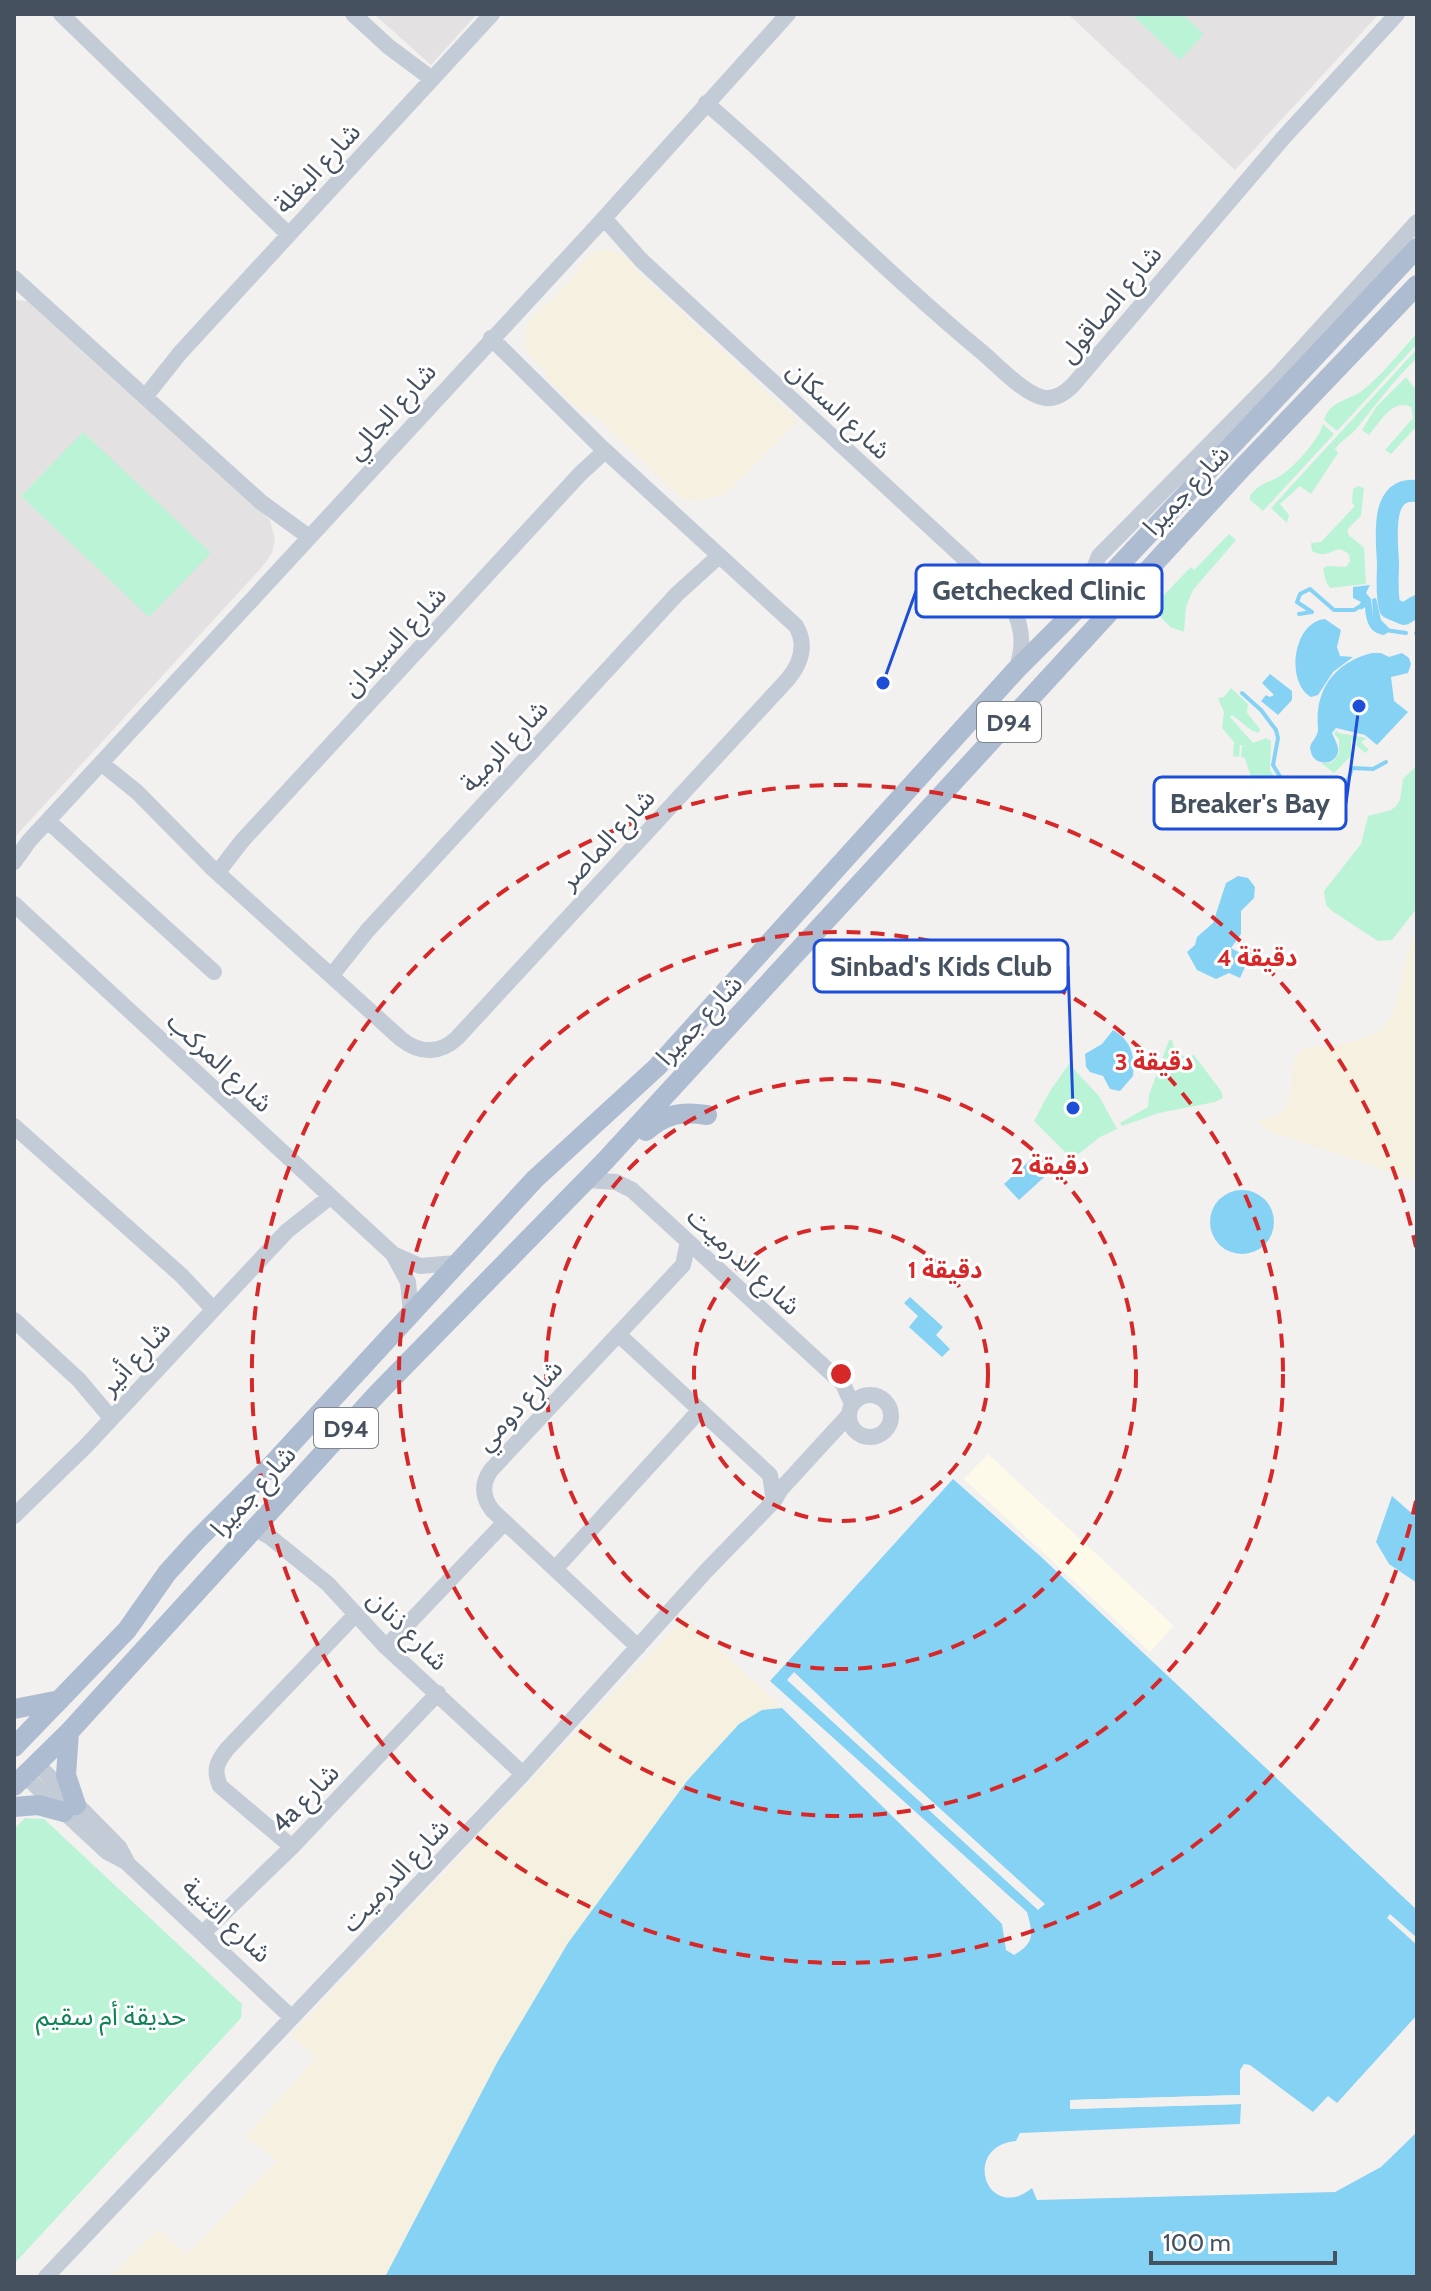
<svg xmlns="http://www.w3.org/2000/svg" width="1431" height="2291" viewBox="0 0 1431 2291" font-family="Cabin,'Noto Sans Arabic',sans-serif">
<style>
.commercial{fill:#fefae9}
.education{fill:#e4e1e2}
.green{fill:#bbf3d6}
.sand{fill:#f5f0e0}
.water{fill:#85d2f4}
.pier{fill:#f3f0f0}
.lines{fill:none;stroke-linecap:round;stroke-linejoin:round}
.stream{stroke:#85d2f4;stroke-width:4}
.river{stroke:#85d2f4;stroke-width:22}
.minor{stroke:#c3cbd6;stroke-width:16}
.major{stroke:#aebcd1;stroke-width:20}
.ring{fill:none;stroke:#d62828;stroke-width:4;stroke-dasharray:14 10}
.labels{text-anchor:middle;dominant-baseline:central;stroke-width:6;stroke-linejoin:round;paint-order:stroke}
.shield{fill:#fff;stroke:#7e8590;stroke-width:2}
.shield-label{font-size:24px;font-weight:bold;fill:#465160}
.street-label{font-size:26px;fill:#465160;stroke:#fff}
.park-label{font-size:26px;fill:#0f8354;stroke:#fff}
.centre{fill:#d62828;stroke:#fff;stroke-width:4}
.ring-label{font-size:24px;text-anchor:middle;font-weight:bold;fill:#d62828;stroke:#fff;stroke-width:6;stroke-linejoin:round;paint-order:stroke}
.leader{fill:none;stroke:#1d4ed8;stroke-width:3}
.callout-dot{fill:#1d4ed8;stroke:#fff;stroke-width:3}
.callout{fill:#fff;stroke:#1d4ed8;stroke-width:3}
.callout-label{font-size:28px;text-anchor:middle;font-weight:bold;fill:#465160}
</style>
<rect width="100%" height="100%" fill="#f3f0f0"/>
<path class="commercial" d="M 988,1454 L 1174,1626 L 1150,1652 L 964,1479 Z"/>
<path class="education" d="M 374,14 L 477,14 L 431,65 Z
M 1068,14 L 1379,14 L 1235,170 Z
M 17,300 L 33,302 L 270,520 L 275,539 L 272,553 L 262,567 L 14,838 L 14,301 Z"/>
<path class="green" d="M 1131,14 L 1182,14 L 1204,34 L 1180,60 Z
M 1417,333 L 1417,344 L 1337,431 L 1324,420 C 1330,400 1349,401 1363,390 C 1383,374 1400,352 1417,333 Z
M 1417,349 L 1417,358 C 1395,379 1377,403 1357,428 C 1351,436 1341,440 1335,449 L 1338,453 L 1311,494 L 1300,486 L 1280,504 L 1289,515 L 1287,523 L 1271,508 Z
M 1406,377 L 1417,391 L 1417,426 L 1391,454 L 1385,450 L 1413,418 L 1411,407 C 1393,398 1380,422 1369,435 L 1362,430 L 1376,407 Z
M 1323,424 L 1334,434 L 1263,511 L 1250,500 L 1250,495 C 1265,479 1269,484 1283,474 C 1296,465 1320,438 1323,424 Z
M 83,432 L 211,553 L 149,617 L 21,496 Z
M 1358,486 L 1364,488 L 1361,516 C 1339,536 1347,531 1364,548 L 1366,584 L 1330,588 L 1326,582 L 1323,568 L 1328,566 L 1346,567 L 1350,561 L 1349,555 C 1335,540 1331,562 1312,551 L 1311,543 L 1321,542 L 1355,506 L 1352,503 L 1353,489 Z
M 1229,534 L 1236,540 L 1193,590 L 1186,607 L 1184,632 L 1170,627 L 1157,613 L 1157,602 L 1191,567 L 1194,570 Z
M 1231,688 L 1248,704 L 1247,713 L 1260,729 L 1259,733 L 1251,730 L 1232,715 L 1230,717 L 1253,743 L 1266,738 L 1271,741 L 1270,770 L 1284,791 L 1274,798 L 1263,796 L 1248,799 L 1245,795 L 1252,780 L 1245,758 L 1241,757 L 1242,745 L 1240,745 L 1239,757 L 1233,756 L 1234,742 L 1222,728 L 1224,712 L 1218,698 L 1224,697 Z
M 1336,730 L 1339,733 L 1367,738 L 1361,742 L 1369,750 L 1365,753 L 1356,745 L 1357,741 L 1351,740 L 1351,756 L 1334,773 L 1321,763 L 1331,763 L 1339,754 L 1339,739 L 1334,734 Z
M 1417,765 L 1417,908 L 1392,940 L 1378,941 L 1332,911 L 1326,905 L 1324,891 L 1361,844 L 1368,816 L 1391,810 L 1396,806 L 1400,800 L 1403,779 Z
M 1169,1040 L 1172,1040 C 1175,1053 1180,1059 1194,1055 L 1221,1091 L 1223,1098 L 1215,1102 L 1159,1113 L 1122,1126 L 1120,1123 L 1148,1107 L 1149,1095 Z
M 1069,1064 L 1099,1096 L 1117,1129 L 1100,1137 L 1072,1159 L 1034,1121 L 1050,1091 Z
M 25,1818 L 44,1819 L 242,2004 L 241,2018 L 14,2264 L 14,1829 Z"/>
<path class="sand" d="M 604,249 L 624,255 L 636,263 L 635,269 L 798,421 L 728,492 L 708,499 L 684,500 L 590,411 L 584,415 L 546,378 L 547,373 C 522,352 517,338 536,311 L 540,311 L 579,271 L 577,266 L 594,252 Z
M 1417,930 L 1417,1181 L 1274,1133 L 1255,1121 C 1312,1114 1280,1071 1300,1052 C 1307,1045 1321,1047 1330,1046 C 1348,1044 1381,1036 1390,1018 C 1403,993 1400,960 1417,930 Z
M 685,1617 L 782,1708 L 762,1710 L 687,1781 L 568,1943 L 498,2061 L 385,2277 L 110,2277 L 158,2229 L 187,2254 L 277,2161 L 246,2136 L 316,2058 L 291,2035 Z"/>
<path class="water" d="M 1370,585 L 1366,593 L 1371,599 L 1373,617 L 1372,599 L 1376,598 L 1381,620 L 1391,630 L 1384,635 C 1369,633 1366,621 1365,607 L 1361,610 L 1359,605 L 1361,602 L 1353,598 L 1353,587 Z
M 1325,619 L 1341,630 L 1337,647 L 1340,656 L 1353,657 L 1333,672 L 1318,695 L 1311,697 C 1285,682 1293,622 1325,619 Z
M 1372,653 L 1381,653 L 1389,657 L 1402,653 L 1409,658 L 1411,664 L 1408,673 L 1391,677 L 1394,701 L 1408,712 L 1377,745 L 1365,735 L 1336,728 L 1332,733 C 1337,745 1344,753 1330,762 C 1319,764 1311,760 1310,747 C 1312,740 1317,738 1318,730 C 1318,724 1317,717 1318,711 C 1321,680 1343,660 1372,653 Z
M 1270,674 L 1292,691 L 1292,700 L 1278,715 L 1261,701 L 1266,695 L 1270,697 L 1274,695 L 1262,683 Z
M 1238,876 L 1248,878 L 1255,887 L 1254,898 L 1241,911 L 1241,934 L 1231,948 L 1244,955 L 1246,965 L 1240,978 L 1229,973 L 1216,979 L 1197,970 L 1187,952 L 1195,945 L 1197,937 L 1213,923 L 1226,883 Z
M 1113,1030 C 1132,1041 1135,1056 1133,1076 L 1120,1091 L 1110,1089 L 1103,1076 L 1090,1072 L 1086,1067 L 1085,1054 L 1102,1044 Z
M 1037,1154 L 1052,1170 L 1019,1200 L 1004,1184 Z
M1210 1222a32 32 0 1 1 64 0a32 32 0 1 1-64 0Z
M 910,1297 L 943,1327 L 936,1335 L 950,1349 L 942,1357 L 909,1327 L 918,1316 L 904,1303 Z
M 953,1479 L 1039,1555 L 1417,1910 L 1416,1937 L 1390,1914 L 1387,1918 L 1417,1945 L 1417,2015 L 1337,2103 L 1328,2096 L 1313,2112 L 1250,2065 L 1244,2064 L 1240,2070 L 1240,2095 L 1071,2100 L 1070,2109 L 1241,2104 L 1240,2124 L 1020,2133 L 1016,2141 C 969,2145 980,2204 1015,2197 C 1021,2196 1028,2191 1032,2188 L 1037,2200 L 1335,2192 L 1381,2167 L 1417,2132 L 1417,2277 L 385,2277 L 498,2061 L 568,1943 L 687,1781 L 739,1724 L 762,1710 L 782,1708 L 991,1913 L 1002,1924 L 1006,1950 L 1014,1955 C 1035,1943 1033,1934 1027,1912 L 770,1681 Z
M 1392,1496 L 1417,1518 L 1417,1583 L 1389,1564 L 1376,1542 Z"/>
<path class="pier" d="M 794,1672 L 892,1765 L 1045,1904 L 1038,1910 L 787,1680 Z
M 1240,2095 L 1240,2099 L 1074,2104 L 1240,2100 L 1241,2104 L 1070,2109 L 1070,2100 Z"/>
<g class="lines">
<path class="stream" d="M 1299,614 L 1312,612 L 1297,602 L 1300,594 L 1310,589 L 1334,610 L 1354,610 L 1364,604
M 1385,630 L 1406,633
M 1416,633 L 1417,633
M 1242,693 L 1261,710 L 1276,730 L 1278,738 L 1273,765 L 1301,811 L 1311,812 L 1327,791 L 1346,786 L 1352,768 L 1373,769 L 1386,762"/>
<path class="river" d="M 1417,491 C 1379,486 1387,540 1388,563 C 1388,578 1386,593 1390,608 L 1404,614 L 1417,606"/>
<path class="minor" d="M 61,14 L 289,235
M 353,14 L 389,47 L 432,79
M 706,103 C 801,184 887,274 983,353 C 997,365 1024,393 1041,397 C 1053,401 1065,393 1073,385 L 1284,137 L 1397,14
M 604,218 L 641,260 L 1006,597 C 1022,620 1026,643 1016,670
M 14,278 L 261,502 L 309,537
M 145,397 L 180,353 L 492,14
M 1097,589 L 1095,566 L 1099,556 L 1277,376 L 1417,222
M 1007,597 L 1041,609 L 1079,607
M 101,763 L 137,792 L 211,867 L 401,1039 C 419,1053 439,1055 457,1038 L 788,679 C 801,663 807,645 796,626 L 600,446 L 491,338
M 48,821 L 214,972
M 14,862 L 29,841 L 597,226 L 788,14
M 218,872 L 242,841 L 580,474 L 605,451
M 14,904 L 393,1254 L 420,1266 L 456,1263
M 332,975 L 367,931 L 677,594 L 719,556
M 14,1126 L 182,1276 L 213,1309
M 587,1180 L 616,1182 L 632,1190 L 843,1384 L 852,1404
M 394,1256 L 408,1282 L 411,1313
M 14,1320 L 79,1380 L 111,1418
M 618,1334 L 770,1475 L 774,1501
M849 1416a21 21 0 1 1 42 0a21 21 0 1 1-42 0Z
M 14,1516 L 86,1446 L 287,1231 L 330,1197
M 253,1528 L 270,1537 L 328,1584 L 386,1647 L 523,1774
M 555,1569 L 700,1410
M 386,1647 L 505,1522
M 638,1647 L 493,1511 C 482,1498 481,1484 491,1470 L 683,1265 L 688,1242
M 37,1764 L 119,1847 L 126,1860
M 25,1776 L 107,1852 L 126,1862 L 291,2017
M 292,1847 L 220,1786 C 213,1770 217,1762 227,1749 L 356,1614
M 203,1933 L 292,1847 L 438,1693
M 46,2277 L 523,1774 L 706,1571 L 774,1501 L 781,1489 L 848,1416"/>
<path class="major" d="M 646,1131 C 666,1114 680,1111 707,1115
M 14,1709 L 60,1700
M 69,1732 L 66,1775 L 76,1805
M 14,1747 L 127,1630 L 167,1573 L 196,1541 L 268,1469 L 535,1179 L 657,1067 L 1015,671 L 1097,589 L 1417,248
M 14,1786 L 69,1732 L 377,1394 L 604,1162 L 1241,469 L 1417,285
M 14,1807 L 38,1805 L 64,1812"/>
</g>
<g class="ring">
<circle cx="841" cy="1374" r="147"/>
<circle cx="841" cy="1374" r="295"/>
<circle cx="841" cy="1374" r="442"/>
<path d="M1416 1501A589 589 0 1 1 1416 1247"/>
</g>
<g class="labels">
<g class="shield">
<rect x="977" y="702" width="64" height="40" rx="6"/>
<rect x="314" y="1408" width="64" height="40" rx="6"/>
</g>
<g class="shield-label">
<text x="1009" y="722">D94</text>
<text x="346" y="1428">D94</text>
</g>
<g class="street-label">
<text transform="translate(317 168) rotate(-47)">شارع البغلة</text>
<text transform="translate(1110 304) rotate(-50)">شارع الصاقول</text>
<text transform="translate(839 410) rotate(43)">شارع السكان</text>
<text transform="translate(391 411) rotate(-48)">شارع الجالي</text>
<text transform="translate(1186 490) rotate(-47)">شارع جميرا</text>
<text transform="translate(394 641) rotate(-47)">شارع السيدان</text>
<text transform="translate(504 746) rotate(-47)">شارع الرمية</text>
<text transform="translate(607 839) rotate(-47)">شارع الماصر</text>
<text transform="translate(699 1020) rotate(-47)">شارع جميرا</text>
<text transform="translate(220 1062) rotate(43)">شارع المركب</text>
<text transform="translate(744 1261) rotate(43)">شارع الدرميت</text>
<text transform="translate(135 1358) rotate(-47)">شارع أنير</text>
<text transform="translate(519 1405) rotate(-47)">شارع دومي</text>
<text transform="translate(253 1491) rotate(-48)">شارع جميرا</text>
<text transform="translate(408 1630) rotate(45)">شارع ذنان</text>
<text transform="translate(305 1798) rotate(-46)">4a شارع</text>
<text transform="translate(395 1875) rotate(-47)">شارع الدرميت</text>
<text transform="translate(227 1920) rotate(43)">شارع الثنية</text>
</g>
<g class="park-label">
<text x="111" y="2016">حديقة أم سقيم</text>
</g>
</g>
<circle cx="841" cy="1374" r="12" class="centre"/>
<g class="ring-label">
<text x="1257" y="966">4 دقيقة</text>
<text x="1154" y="1070">3 دقيقة</text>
<text x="1050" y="1174">2 دقيقة</text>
<text x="945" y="1278">1 دقيقة</text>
</g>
<path class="leader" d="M883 683L916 591M1359 706L1346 803M1073 1108L1068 966"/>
<g class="callout-dot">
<circle cx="883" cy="683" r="8"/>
<circle cx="1359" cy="706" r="8"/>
<circle cx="1073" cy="1108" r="8"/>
</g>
<g class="callout">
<rect x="916" y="565" width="246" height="52" rx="8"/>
<rect x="1154" y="777" width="192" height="52" rx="8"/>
<rect x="814" y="940" width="254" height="52" rx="8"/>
</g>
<g class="callout-label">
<text x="1039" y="600">Getchecked Clinic</text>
<text x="1250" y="813">Breaker's Bay</text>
<text x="941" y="976">Sinbad's Kids Club</text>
</g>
<rect width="1431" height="2291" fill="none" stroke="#465160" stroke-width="32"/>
<path d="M1151 2251v12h184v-12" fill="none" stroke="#465160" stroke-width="4"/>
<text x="1163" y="2251" font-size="24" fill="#465160" stroke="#ffffff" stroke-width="6" paint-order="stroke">100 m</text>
</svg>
